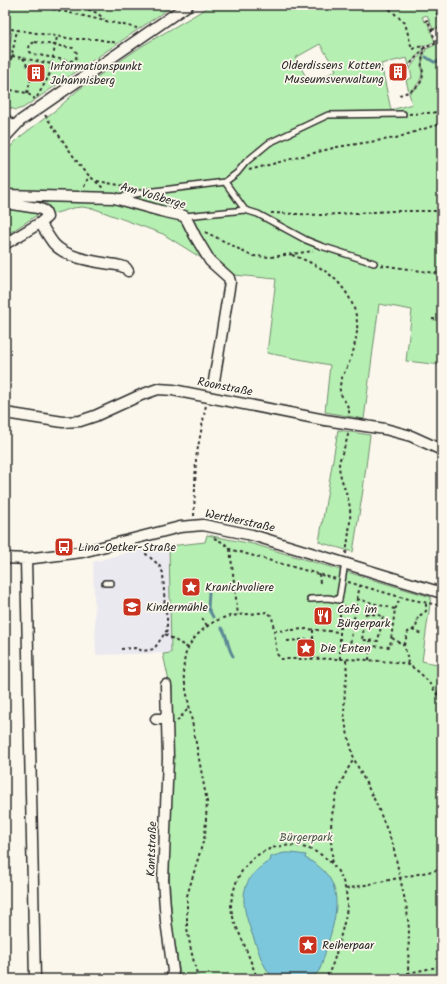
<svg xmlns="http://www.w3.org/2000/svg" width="447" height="984" viewBox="0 0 447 984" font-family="Kalam,sans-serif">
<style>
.built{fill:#ebe9f0}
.green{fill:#b6efb2;stroke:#708d6e;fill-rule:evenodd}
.water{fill:#7cc7dc;stroke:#5c8995}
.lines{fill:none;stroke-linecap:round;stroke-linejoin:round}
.stream{stroke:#5c8995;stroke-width:3}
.service-casing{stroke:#2b2b2b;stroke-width:8}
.minor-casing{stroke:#2b2b2b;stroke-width:13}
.path{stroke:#2b2b2b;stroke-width:2;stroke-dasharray:3 3;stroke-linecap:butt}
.service{stroke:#fbf7ec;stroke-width:5}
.minor{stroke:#fbf7ec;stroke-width:10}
.labels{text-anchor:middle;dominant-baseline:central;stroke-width:3.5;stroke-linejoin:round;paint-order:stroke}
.poi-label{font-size:12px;fill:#2b2b2b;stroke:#fbf7ec;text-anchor:start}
.street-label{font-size:12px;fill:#2b2b2b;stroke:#fbf7ec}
.park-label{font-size:12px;fill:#4e5c4d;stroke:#fbf7ec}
</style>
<rect width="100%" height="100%" fill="#fbf7ec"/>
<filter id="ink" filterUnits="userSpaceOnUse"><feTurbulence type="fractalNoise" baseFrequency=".025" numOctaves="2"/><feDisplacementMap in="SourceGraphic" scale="8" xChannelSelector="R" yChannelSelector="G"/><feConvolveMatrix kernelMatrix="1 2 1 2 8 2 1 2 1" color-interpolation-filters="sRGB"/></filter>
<g filter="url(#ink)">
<path class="built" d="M 168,545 L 171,653 L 96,655 L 93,562 L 136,550 Z"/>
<path class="green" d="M 5,5 L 174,5 L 23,108 L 16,110 L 5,106 L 5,65 L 12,33 L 5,31 Z
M 212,5 L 442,5 L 442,26 L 433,29 L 427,15 L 422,17 L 425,22 L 427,21 L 435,42 L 420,47 L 423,49 L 409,65 L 407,58 L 381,64 L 391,110 L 412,104 L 409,93 C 424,83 423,81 422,65 C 422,60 424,54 426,49 L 442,42 L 442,365 L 406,361 L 412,310 L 379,304 L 364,419 L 325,412 L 330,365 L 267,353 L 276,279 L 235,275 L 222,271 L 163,234 L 95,209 L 82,207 L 73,208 L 53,214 L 50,207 L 46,203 L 5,197 L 5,156 L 12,145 L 21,136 L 57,109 L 78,90 L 142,46 ZM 320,44 L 336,70 L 311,85 L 295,58 Z
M 424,50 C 417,71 430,76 409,92 L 406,80 L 412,78 L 410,68 Z
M 5,207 L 37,212 L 37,215 L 5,236 Z
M 338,430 L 370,435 L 363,490 L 353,552 L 319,542 Z
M 207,535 L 253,544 L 431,597 L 422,661 L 442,665 L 442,979 L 181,979 L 173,934 L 170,894 L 169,864 L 172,763 L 172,686 L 170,686 L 163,654 L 171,653 L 169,546 L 205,542 Z"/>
<path class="water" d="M 284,853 L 292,853 L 306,855 L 305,858 C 354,882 333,923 322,964 L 319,971 L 314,976 L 316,979 L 274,979 C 273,976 269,974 267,970 C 261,961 258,949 254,939 C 241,905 235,881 271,860 L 270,857 Z"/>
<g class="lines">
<path class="stream" d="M 426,57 L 434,62 L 442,61
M 209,592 L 208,608 L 213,617
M 222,628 C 228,636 227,647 233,656"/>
<defs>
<path id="service" d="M 225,182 L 245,210
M 119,197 L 147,192 L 225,182 L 237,173 L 246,162 L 269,143 L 328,115 L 403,114
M 185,216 L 245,210 L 258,214 L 306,240 L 321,246 L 374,263
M 105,583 L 111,583
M 310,599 L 328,598 L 339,600 L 345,563"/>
<path id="minor" d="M 5,119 L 13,127
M 5,137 L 20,121 L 188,5
M 5,195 L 114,198 L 161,211 L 184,216 L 187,220 L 195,236 L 210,261 L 229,278 L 230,282 L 214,381
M 5,203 L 38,208 L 45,211 L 47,217 L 40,223 L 5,244
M 40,223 C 45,230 49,238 54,244 C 68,260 102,262 121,266 L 126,268 L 128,271
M 5,413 L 63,422 L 80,421 L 95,416 L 141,395 L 158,389 L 173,390 L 325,420 L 385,429 L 411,436 L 442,450
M 5,558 L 26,559 L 82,552 L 180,527 L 203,525 L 252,535 L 442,593
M 26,559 L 35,979
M 166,685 L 168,758 L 163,880 L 166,921 L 173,971 L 172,979
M 156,719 L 167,719"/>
</defs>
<use href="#service" class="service-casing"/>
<use href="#minor" class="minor-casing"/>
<path class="path" d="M 35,5 L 137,28
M 77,5 L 97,13 L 104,19
M 385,5 L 405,23 L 412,49 L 422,46 L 425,47
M 442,6 L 435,8 L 440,22 L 442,22
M 442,11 L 442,15
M 425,21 L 428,20 L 436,43
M 5,28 L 74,39 L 96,39 L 118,43
M 432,30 L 442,27
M 35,42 L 73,48 L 77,53 C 77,58 75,60 71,61 L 33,54 L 30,52 L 29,45 Z
M 12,56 L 52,64
M 23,58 L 30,71
M 40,68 L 41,62
M 407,68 L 424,48 L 442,41
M 42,74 L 49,76
M 5,89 L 27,93 L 35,99
M 5,89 L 17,30
M 27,93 L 31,78
M 399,95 C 410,92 423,87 423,73 C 423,70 421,67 422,63 C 422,58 424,53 425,47
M 37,97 L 49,76 L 57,37
M 409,114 L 442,112
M 45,115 L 83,170 L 103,188
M 249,170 L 337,147 L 396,138 L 442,123
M 97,181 L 130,187
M 84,187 L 89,176
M 271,213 L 320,215 L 393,211 L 442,211
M 205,232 L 232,245 L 247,254 L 253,256 L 271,257 L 313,251
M 292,255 C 303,259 315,264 325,271 C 348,287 363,315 355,342 C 354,348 353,354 350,360 C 347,369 341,376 340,386 C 338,397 350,403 349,414
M 381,265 L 442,274
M 432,319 L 442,320
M 194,516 L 196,458 L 206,405
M 214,538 L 224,543 L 230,549 L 236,551 L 336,579
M 230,549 L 238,615
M 346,554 C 348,539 351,523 350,508 C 348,494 340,480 339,466 C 339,457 347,444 348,434
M 319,574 L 320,583
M 348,582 L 400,597 L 442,606
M 357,599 L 395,609 L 390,647 L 350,645 Z
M 357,599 L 360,586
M 343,606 L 355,608
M 395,609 L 397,606 L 400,597
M 366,613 L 383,616 L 378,641 L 362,640 Z
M 374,615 L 376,604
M 202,618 L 208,627
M 353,622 L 365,623
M 381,626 L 393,627
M 412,630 L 422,634
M 274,631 L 306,629 L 340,632
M 165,634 L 188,648
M 392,638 L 404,645 L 408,660 L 407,665
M 313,639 L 313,630
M 287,641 L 313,639 L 314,658
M 404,645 L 408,632 L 416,628 L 418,617 L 426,611 L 426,603
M 121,649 L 135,648 L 143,651 L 154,649 L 167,630 L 167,616 L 165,610 L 163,573 L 159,565 L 146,554 L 143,546
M 340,659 L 340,607
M 346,660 L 347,676 L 345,688 L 344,712 L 346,727 L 354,759 L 377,805 L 393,845 L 407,910 L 409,929 L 408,973 L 406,979
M 369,660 L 370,640
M 437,693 L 442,691
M 177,721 L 188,709
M 332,862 C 333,852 330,842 331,831 C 331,805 340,780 354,759
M 346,889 L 442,869
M 198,979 L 191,950 L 187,928 L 187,896 L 205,835 L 207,802 L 183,673 C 184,664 184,656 188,648 C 195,634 211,621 226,617 C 239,614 254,614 267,612 L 272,616 L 277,654 L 281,659 C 314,659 347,658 380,661 C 389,662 399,661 408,665 C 423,672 435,689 442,704
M 252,979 L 256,975
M 260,979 L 256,975 C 252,965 248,954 244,944 C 239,932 232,920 231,906 C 231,898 234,890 236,883 C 259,823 347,839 347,904 C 347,913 344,922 342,931 C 337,948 335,964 325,979
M 410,979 L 408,973 L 442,966"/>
<use href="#service" class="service"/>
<use href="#minor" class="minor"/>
</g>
</g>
<defs>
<symbol id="building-square" viewBox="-11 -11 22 22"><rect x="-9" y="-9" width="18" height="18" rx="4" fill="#c8321e" stroke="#fbf7ec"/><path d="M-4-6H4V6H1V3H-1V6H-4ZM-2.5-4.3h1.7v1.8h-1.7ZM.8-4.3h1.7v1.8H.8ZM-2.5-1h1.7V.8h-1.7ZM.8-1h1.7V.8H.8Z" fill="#fff"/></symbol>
<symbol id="bus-square" viewBox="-11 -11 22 22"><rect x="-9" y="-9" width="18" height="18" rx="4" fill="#c8321e" stroke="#fbf7ec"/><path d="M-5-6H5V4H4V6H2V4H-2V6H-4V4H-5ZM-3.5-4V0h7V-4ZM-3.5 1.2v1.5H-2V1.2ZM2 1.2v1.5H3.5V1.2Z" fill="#fff"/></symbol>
<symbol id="sight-square" viewBox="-11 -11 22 22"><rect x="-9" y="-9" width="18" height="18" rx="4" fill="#c8321e" stroke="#fbf7ec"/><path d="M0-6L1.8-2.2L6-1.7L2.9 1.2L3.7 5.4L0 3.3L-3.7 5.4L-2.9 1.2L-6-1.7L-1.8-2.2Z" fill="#fff"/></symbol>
<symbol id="school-square" viewBox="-11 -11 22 22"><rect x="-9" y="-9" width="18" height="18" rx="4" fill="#c8321e" stroke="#fbf7ec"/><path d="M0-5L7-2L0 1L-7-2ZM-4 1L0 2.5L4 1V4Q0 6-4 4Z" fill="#fff"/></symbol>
<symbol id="restaurant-square" viewBox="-11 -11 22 22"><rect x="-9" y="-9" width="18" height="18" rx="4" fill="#c8321e" stroke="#fbf7ec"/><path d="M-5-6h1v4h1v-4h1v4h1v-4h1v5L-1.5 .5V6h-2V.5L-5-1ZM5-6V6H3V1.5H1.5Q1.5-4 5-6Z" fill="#fff"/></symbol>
</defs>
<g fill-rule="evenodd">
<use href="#building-square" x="387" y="61" width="22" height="22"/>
<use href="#building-square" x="25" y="62" width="22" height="22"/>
<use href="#bus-square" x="53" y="536" width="22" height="22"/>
<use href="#sight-square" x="180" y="576" width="22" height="22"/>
<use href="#school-square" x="121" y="596" width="22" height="22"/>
<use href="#restaurant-square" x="312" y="605" width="22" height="22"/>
<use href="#sight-square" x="295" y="637" width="22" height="22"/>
<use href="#sight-square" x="297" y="934" width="22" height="22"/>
</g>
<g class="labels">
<g class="poi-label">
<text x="384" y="65" text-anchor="end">Olderdissens Kotten,<tspan x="384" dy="14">Museumsverwaltung</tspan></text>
<text x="50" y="66">Informationspunkt<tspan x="50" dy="14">Johannisberg</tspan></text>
<text x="78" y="547">Lina-Oetker-Straße</text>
<text x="205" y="587">Kranichvoliere</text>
<text x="146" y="607">Kindermühle</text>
<text x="337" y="609">Cafe im<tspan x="337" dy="14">Bürgerpark</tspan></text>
<text x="320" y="648">Die Enten</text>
<text x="322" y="945">Reiherpaar</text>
</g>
<g class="street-label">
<text transform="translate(153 196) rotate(16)">Am Voßberge</text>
<text transform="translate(225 387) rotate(11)">Roonstraße</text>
<text transform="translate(240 521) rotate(12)">Wertherstraße</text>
<text transform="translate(152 849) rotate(-88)">Kantstraße</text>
</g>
<g class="park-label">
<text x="306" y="837">Bürgerpark</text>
</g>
</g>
<rect width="447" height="984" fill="none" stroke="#fbf7ec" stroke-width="20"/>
<rect x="10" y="10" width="427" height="964" fill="none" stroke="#2b2b2b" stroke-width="1.5" filter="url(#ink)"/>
</svg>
